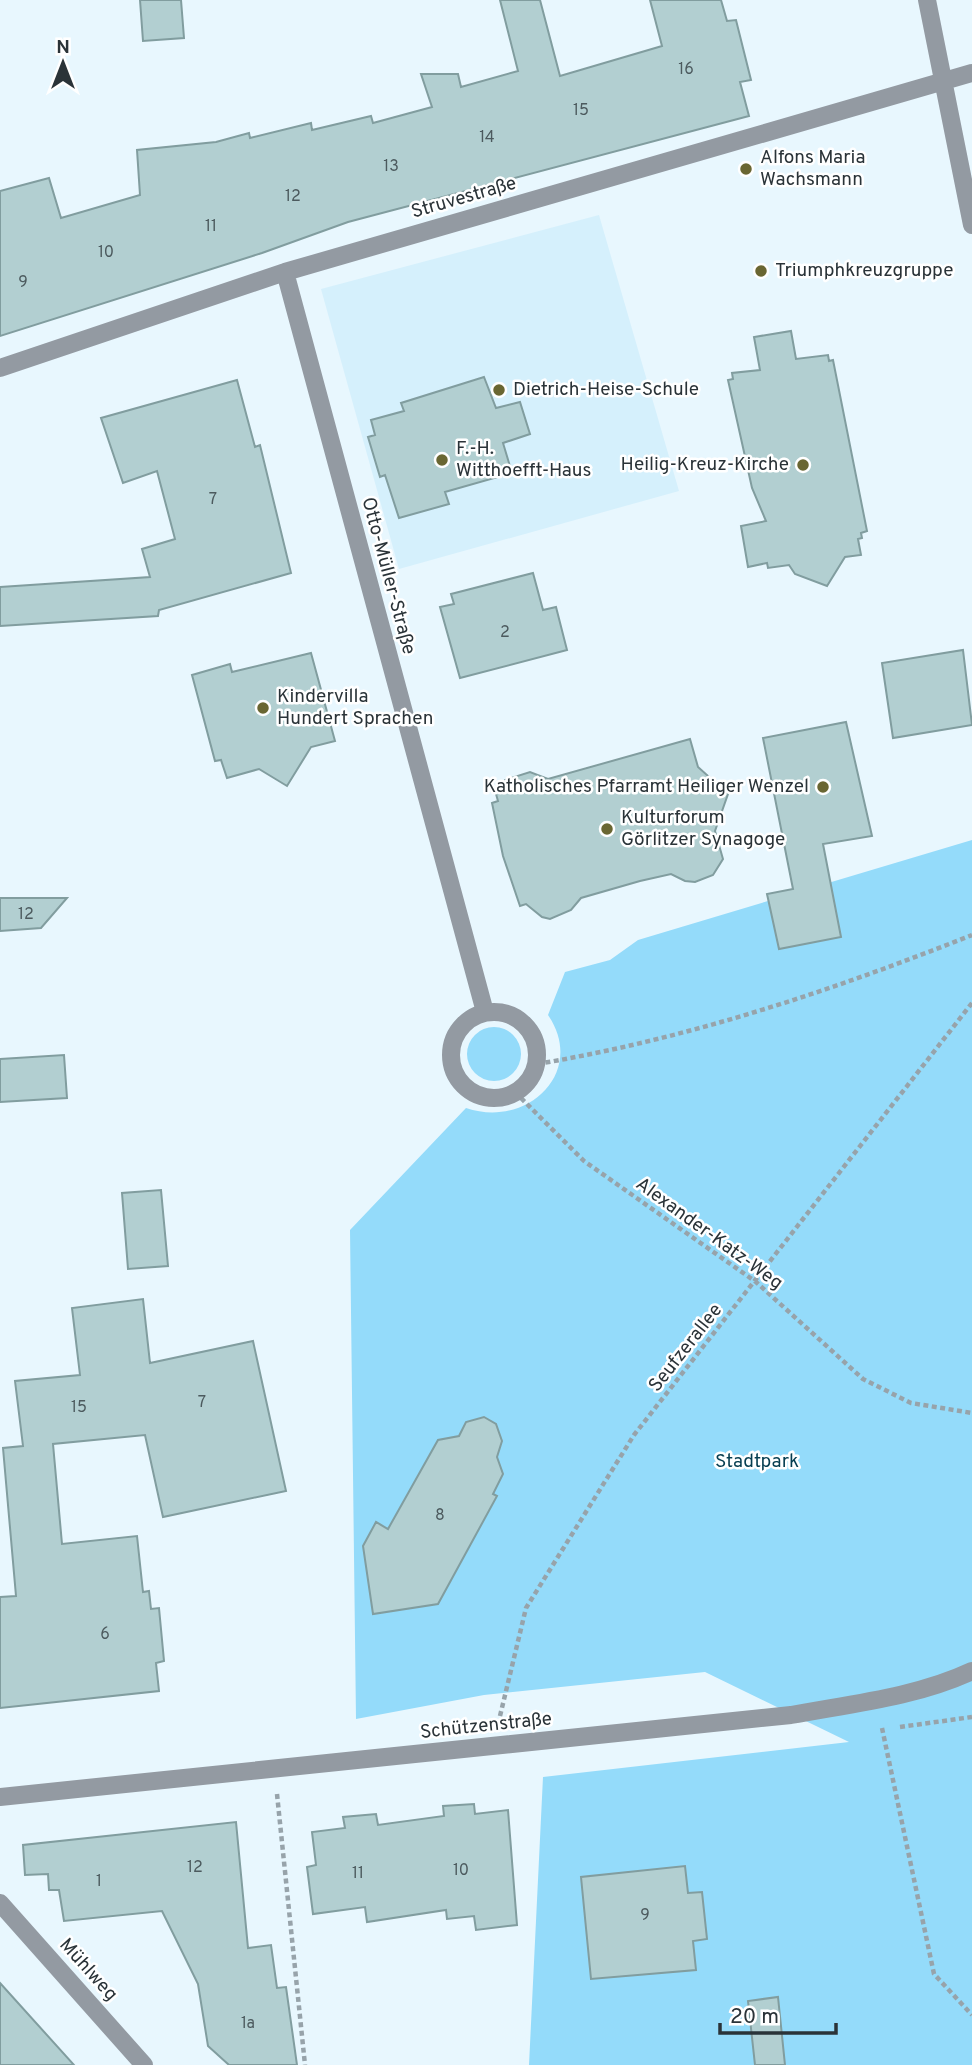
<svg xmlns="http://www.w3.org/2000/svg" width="972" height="2065" viewBox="0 0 972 2065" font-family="Overpass,sans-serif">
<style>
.built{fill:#d5f0fc}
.green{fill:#94dbfa}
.building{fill:#b2cfd1;stroke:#819d9f;stroke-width:2}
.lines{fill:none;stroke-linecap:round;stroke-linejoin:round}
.path{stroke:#97a3aa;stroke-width:4.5;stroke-dasharray:5 3.5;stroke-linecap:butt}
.minor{stroke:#939aa2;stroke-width:18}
.poi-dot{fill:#696632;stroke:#fff;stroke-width:2.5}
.labels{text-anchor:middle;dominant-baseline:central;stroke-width:5;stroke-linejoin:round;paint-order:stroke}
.number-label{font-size:16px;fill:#4c5a5e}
.poi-label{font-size:19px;fill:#2a3338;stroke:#fff;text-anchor:start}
.street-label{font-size:19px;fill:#2a3338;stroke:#fff}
.park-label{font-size:19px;fill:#063e51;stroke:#fff}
</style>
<rect width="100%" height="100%" fill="#e8f7fe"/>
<path class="built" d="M 599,215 L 679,491 L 399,569 L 321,289 Z"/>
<path class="green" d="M 972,840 L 972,2065 L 529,2065 L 543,1777 L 849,1742 L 705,1672 L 484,1695 L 356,1719 L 350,1230 L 466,1108 C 527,1129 587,1072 548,1015 L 565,972 L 610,960 L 638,940 Z
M467 1054a27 27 0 1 1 54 0a27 27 0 1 1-54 0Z"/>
<path class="building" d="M 140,0 L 181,0 L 184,38 L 143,41 Z
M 500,0 L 540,0 L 560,76 L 662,46 L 650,0 L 721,0 L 727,21 L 736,20 L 751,80 L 740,82 L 749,116 L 348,222 L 262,253 L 0,336 L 0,191 L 49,178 L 61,218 L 140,195 L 137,150 L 216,142 L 249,133 L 250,138 L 311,123 L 312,130 L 371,116 L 373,123 L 432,107 L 421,74 L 458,74 L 461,87 L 518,71 Z
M 791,331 L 796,359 L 828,355 L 829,361 L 833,360 L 867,531 L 861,533 L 862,538 L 858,539 L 861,555 L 845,557 L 827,586 L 795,574 L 789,565 L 768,568 L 767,563 L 748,567 L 741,526 L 766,521 L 752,488 L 728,380 L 733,379 L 732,373 L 760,370 L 754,337 Z
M 484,377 L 496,408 L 520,402 L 530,434 L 503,443 L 512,473 L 445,492 L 449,504 L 399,518 L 385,475 L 380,477 L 368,437 L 375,435 L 371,420 L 404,411 L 401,403 Z
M 237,380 L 255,447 L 260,445 L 291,573 L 159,610 L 158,616 L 0,626 L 0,587 L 150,577 L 142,549 L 175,539 L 157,471 L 123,483 L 101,418 Z
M 533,573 L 543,610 L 556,607 L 567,650 L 460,678 L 440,607 L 454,604 L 451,594 Z
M 963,650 L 972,725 L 893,738 L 882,663 Z
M 311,653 L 335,741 L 311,747 L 287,786 L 259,769 L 227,778 L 221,760 L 215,761 L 192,675 L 230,664 L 232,672 Z
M 846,722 L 872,836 L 823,844 L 841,937 L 779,949 L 767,894 L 793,889 L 763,738 Z
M 690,739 L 698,767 L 728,794 L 715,831 L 723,859 L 713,875 L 695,882 L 685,881 L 671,874 L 640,881 L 581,898 L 571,910 L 550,919 L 542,917 L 526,904 L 520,906 L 503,856 L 492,803 L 498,801 L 496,794 L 505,780 L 530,772 L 548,779 Z
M 0,898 L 67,898 L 41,928 L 0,931 Z
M 64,1055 L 67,1098 L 0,1102 L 0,1059 Z
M 161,1190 L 168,1266 L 128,1269 L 122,1193 Z
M 143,1299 L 150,1363 L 253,1341 L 286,1491 L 163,1517 L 145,1435 L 53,1444 L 62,1544 L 137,1536 L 143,1592 L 149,1591 L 151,1609 L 159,1608 L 164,1661 L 156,1663 L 159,1691 L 0,1708 L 0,1597 L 16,1596 L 3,1448 L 23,1446 L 15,1381 L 80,1375 L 72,1308 Z
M 484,1417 L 496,1424 L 502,1441 L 497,1457 L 503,1474 L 493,1494 L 497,1496 L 438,1604 L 373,1614 L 363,1546 L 376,1522 L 388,1529 L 438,1440 L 459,1436 L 466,1422 Z
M 474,1804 L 475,1814 L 508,1810 L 517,1925 L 476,1930 L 474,1916 L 447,1919 L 446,1910 L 367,1922 L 365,1907 L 313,1914 L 307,1867 L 316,1865 L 312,1832 L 345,1828 L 343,1817 L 376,1814 L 378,1825 L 444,1816 L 443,1806 Z
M 236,1822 L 248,1948 L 271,1945 L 277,1988 L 286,1987 L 297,2065 L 229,2065 L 208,2046 L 198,1984 L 162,1911 L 64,1921 L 59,1890 L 49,1890 L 48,1874 L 25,1875 L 23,1845 Z
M 685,1866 L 688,1893 L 702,1892 L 707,1939 L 693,1941 L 696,1970 L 591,1979 L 581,1877 Z
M 0,1983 L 74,2065 L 0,2065 Z
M 778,1997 L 785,2065 L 755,2065 L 748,2001 Z"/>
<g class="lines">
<path class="path" d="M 537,1064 C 687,1039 831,991 972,935
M 515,1092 L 584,1161 L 756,1282 L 863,1379 L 911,1403 L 972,1413
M 500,1716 L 526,1608 L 634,1435 L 972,1003
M 900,1727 L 972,1717
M 882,1728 L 934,1974 L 972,2015
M 277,1794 L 305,2065"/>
<path class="minor" d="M 927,0 L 972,225
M 285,272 L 485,1012
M 0,368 L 285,272 L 972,73
M451 1055a43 43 0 1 1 86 0a43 43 0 1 1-86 0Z
M 0,1797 L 791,1715 C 850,1704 917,1697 972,1671
M 0,1903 L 144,2065"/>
</g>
<g class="poi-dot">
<circle cx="746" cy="169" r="7"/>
<circle cx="761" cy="271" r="7"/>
<circle cx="499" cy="390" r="7"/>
<circle cx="442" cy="460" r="7"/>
<circle cx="803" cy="465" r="7"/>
<circle cx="263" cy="708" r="7"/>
<circle cx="823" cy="787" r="7"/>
<circle cx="607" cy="829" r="7"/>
</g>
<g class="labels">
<g class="number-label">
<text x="686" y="70">16</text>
<text x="581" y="111">15</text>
<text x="487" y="138">14</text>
<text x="391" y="167">13</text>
<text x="293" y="197">12</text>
<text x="211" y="227">11</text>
<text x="106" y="253">10</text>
<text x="23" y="283">9</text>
<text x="213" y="500">7</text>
<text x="505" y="633">2</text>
<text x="26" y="915">12</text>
<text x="202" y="1403">7</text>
<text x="79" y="1408">15</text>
<text x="440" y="1516">8</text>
<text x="105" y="1635">6</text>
<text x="195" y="1868">12</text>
<text x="461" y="1871">10</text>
<text x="358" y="1874">11</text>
<text x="99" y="1882">1</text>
<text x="645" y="1916">9</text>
<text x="248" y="2024">1a</text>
</g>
<g class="poi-label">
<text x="760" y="158">Alfons Maria<tspan x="760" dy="22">Wachsmann</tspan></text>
<text x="775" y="271">Triumphkreuzgruppe</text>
<text x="513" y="390">Dietrich-Heise-Schule</text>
<text x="456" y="449">F.-H.<tspan x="456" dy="22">Witthoefft-Haus</tspan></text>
<text x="789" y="465" text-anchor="end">Heilig-Kreuz-Kirche</text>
<text x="277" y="697">Kindervilla<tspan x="277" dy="22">Hundert Sprachen</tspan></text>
<text x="809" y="787" text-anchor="end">Katholisches Pfarramt Heiliger Wenzel</text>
<text x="621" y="818">Kulturforum<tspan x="621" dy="22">Görlitzer Synagoge</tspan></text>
</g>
<g class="street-label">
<text transform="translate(464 198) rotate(-16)">Struvestraße</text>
<text transform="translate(388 576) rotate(75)">Otto-Müller-Straße</text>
<text transform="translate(709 1234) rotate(36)">Alexander-Katz-Weg</text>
<text transform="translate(686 1348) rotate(-52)">Seufzerallee</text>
<text transform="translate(486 1726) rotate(-6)">Schützenstraße</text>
<text transform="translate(88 1970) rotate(48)">Mühlweg</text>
</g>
<g class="park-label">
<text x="757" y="1462">Stadtpark</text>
</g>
</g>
<g transform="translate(63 63)" stroke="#ffffff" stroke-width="5" paint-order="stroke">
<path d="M0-5L12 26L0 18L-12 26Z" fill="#2a3338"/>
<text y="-10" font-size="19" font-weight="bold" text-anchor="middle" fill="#2a3338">N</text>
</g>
<path d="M720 2023v10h116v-10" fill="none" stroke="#2a3338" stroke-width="3.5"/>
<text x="730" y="2023" font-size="21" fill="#2a3338" stroke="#ffffff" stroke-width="5" paint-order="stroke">20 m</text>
</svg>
